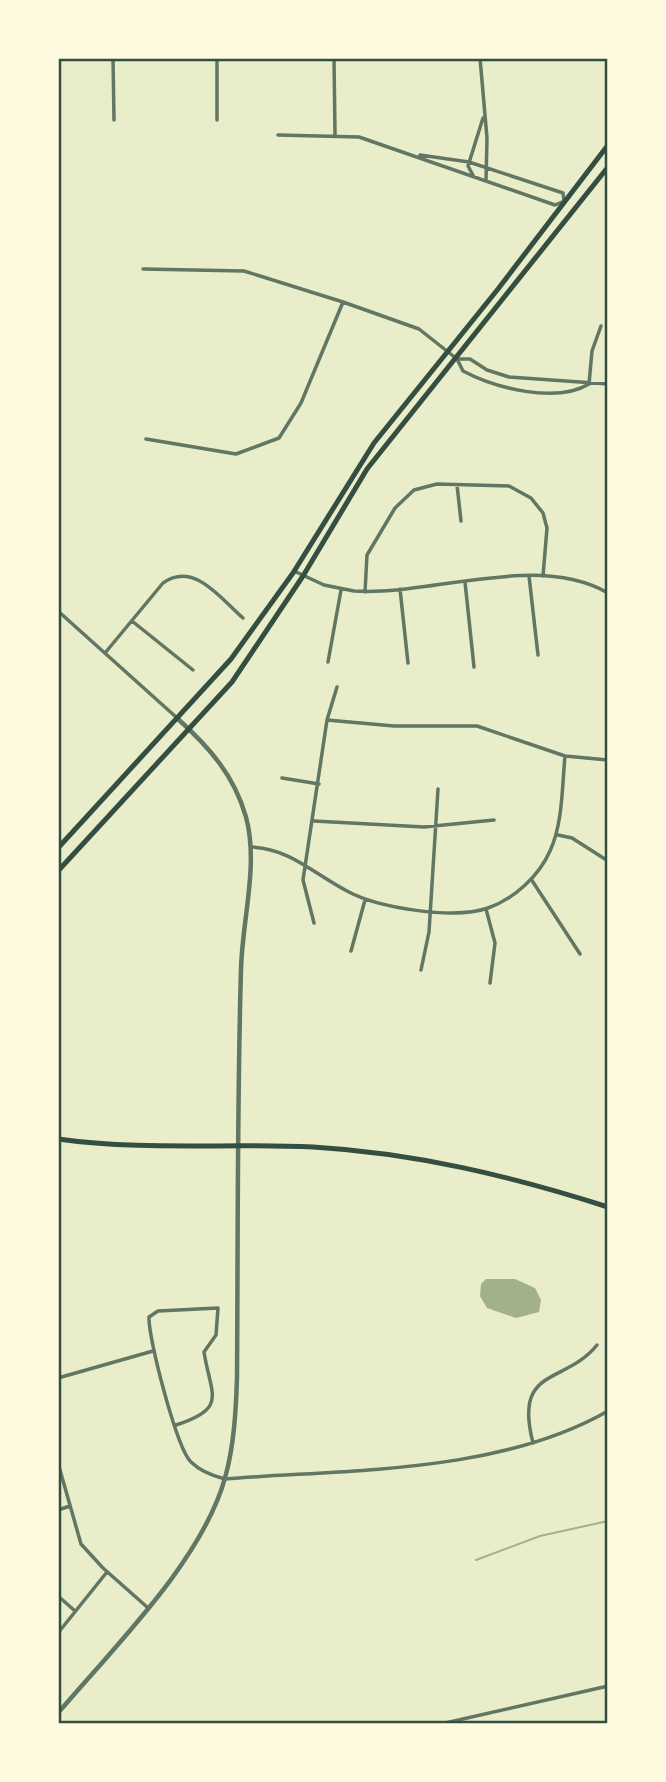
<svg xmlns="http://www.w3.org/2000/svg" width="666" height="1782" viewBox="0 0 666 1782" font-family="Figtree,sans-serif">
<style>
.water{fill:#a3b18a}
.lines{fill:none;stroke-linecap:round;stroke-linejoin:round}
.stream{stroke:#a3b18a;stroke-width:2}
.minor{stroke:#617663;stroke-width:3.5}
.tertiary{stroke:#617663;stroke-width:4.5}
.primary{stroke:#344e41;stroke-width:5}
.neatline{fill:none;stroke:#344e41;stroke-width:2.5}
</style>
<rect width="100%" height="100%" fill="#e9edc9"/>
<path class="water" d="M 486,1279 L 515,1279 L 535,1288 L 541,1300 L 539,1312 L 516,1318 L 487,1308 L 480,1296 L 481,1284 Z"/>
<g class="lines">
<path class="stream" d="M 476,1560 L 540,1536 L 608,1521"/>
<path class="minor" d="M 113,58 L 114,120
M 217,58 L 217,120
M 334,58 L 335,134
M 480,58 L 487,138 L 486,181
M 278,135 L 359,137 L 555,205 L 562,202
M 420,155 L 469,162 L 563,193 L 564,201
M 474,177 L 468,166 L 483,118
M 143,269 L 244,271 L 343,302 L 419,329 L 457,359 L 463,371 C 495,388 556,404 589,384
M 458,359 L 470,359 L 487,370 L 509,377 L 608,384
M 589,384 L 592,351 L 601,326
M 146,439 L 236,454 L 279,438 L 301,403 L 343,302
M 457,485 L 461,521
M 294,571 L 324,585 L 354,591 C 433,596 536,552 608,593
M 529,576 L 538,655
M 465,582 L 474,667
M 400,589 L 408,663
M 365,592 L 367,555 L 395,508 L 414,490 L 437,484 L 509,486 L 531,498 L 543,513 L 547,528 L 543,576
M 58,611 L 176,717
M 132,621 L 193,670
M 105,653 L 163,583 C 194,561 220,598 243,618
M 328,662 L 341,590
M 327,720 L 394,726 L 477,726 L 565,756 L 608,760
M 282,778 L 319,784
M 314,821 L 424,827 L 494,820
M 558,835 L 572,838 L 608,861
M 251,847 C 289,848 314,874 347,891 C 378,908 454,920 488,908 C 514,899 539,876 550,851 C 563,823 562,786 565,756
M 531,879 L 580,954
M 486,909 L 495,943 L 490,983
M 314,923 L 303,880 L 327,720 L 337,687
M 351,951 L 365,900
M 421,970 L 429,932 L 438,789
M 58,1378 L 153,1351
M 176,1425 C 228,1408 211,1396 204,1352 L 216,1335 L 218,1308 L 158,1311 L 149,1317 C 148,1338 177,1449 191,1462 C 200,1471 213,1476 225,1479 C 349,1469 498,1474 608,1411
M 533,1443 C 513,1366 565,1385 597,1345
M 58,1463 L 81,1544 L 103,1568 L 147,1607
M 58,1510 L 70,1506
M 58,1596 L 75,1611
M 58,1633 L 107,1572
M 441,1724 L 608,1686"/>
<path class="tertiary" d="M 58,1713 C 113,1648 202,1561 225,1478 C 234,1446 236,1411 237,1377 C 238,1241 237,1105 241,970 C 242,920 259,865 246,817 C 234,775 209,747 178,719"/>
<path class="primary" d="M 58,848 L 231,659 L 293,573 L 374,443 L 498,289 L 608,145
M 58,871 L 232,682 L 303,576 L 367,469 L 608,167
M 58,1139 C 142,1151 228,1143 313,1147 C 415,1153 511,1176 608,1207"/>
</g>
<rect width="666" height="1782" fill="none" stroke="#fefae0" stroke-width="119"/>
<rect x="60" y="60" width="546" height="1662" class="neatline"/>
</svg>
